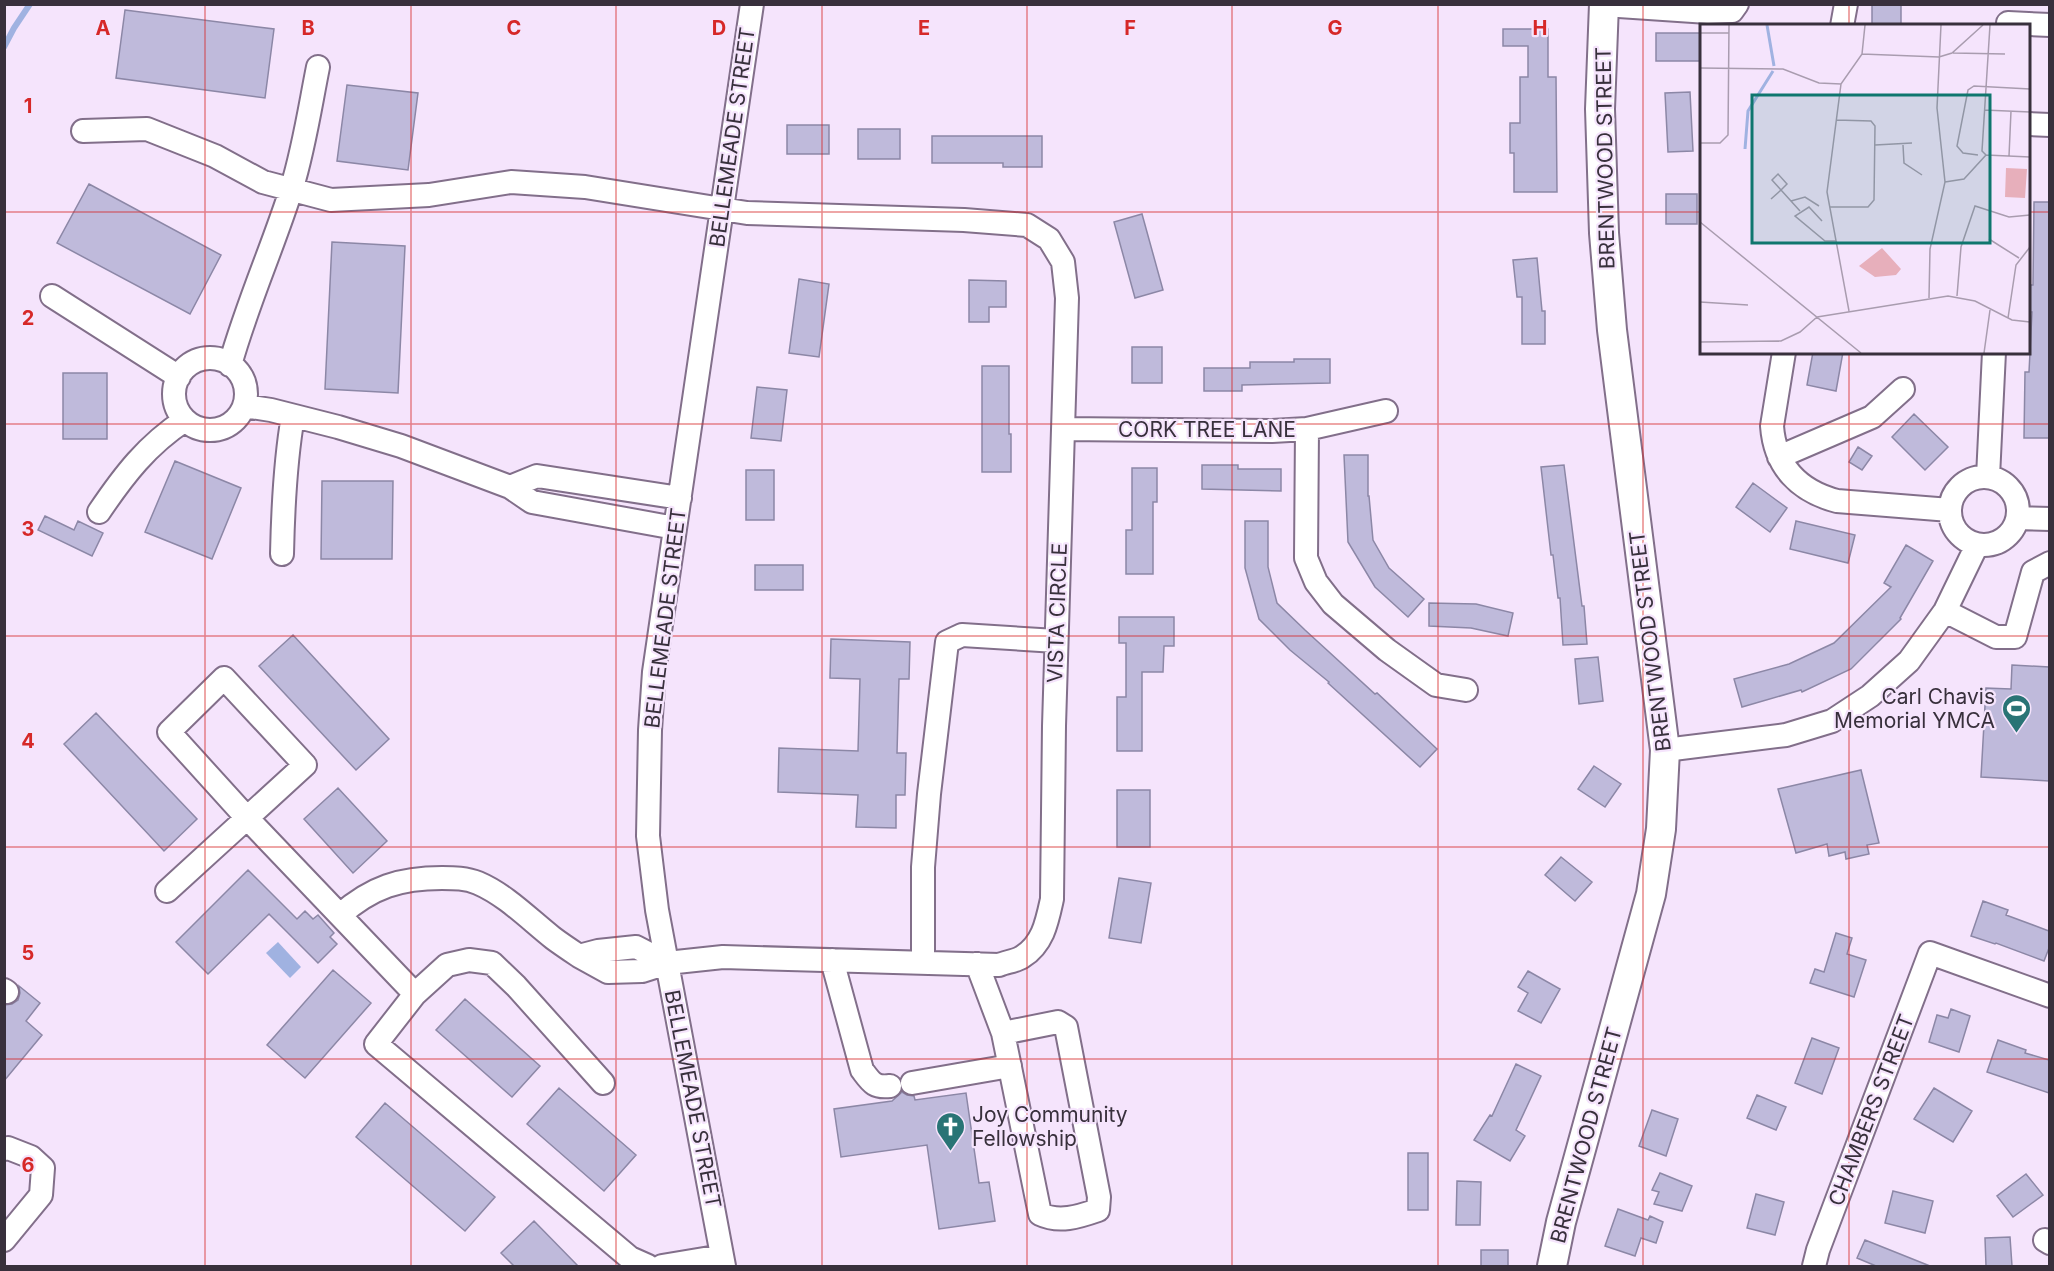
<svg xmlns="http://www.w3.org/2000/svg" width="2054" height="1271" viewBox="0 0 2054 1271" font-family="Inter,sans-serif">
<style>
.water{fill:#a0b2e1}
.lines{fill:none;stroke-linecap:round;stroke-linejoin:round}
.stream{stroke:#a0b2e1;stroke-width:6}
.building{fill:#bfbadb;stroke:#8c87a6;stroke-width:1.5}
.minor-casing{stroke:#826f8a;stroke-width:26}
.major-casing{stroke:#826f8a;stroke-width:32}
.minor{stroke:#fff;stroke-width:22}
.major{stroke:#fff;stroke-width:28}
.grid{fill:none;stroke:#d62828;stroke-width:1.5;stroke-opacity:0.55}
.labels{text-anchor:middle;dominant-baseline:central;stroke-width:4.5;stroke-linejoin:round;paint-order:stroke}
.street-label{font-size:21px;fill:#38303c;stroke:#f5e4fc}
.poi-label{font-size:21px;fill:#38303c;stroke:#f5e4fc;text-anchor:end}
.inset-river{fill:none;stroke:#a0b2e1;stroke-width:3}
.inset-road{fill:none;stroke:#a99caf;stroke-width:1.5}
.view{fill:#0f766e;fill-opacity:0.15;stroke:#0f766e;stroke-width:3}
.inset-edge{fill:none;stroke:#38303c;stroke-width:3}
.grid-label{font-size:20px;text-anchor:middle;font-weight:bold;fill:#d62828;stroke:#f5e4fc;stroke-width:4.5;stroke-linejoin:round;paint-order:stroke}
</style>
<rect width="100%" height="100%" fill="#f5e4fc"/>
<path class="water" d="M 278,942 L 301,967 L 290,978 L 266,953 Z"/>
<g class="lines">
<path class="stream" d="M 4,47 L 14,28 L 30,4"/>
</g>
<path class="building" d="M 1872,4 L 1901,4 L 1901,26 L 1872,26 Z
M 125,10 L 274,29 L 265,98 L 116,78 Z
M 1503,29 L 1548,29 L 1548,77 L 1556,77 L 1557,192 L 1514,192 L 1514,153 L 1510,153 L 1510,123 L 1520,123 L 1520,77 L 1528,77 L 1528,46 L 1503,46 Z
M 1656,33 L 1701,33 L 1701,61 L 1656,61 Z
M 347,85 L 418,93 L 408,170 L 337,161 Z
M 1690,92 L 1693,151 L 1668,152 L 1665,93 Z
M 787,125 L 829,125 L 829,154 L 787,154 Z
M 858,129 L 900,129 L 900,159 L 858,159 Z
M 932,136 L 1042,136 L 1042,167 L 1003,167 L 1003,163 L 932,163 Z
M 89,184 L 221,255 L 190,314 L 57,243 Z
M 1666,194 L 1697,194 L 1697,224 L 1666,224 Z
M 2034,202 L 2049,202 L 2049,438 L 2024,438 L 2025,372 L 2029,372 L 2032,312 L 2029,312 L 2029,285 L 2033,285 Z
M 1142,214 L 1163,290 L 1135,298 L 1114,222 Z
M 332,242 L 405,246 L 398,393 L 325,389 Z
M 1537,258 L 1542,311 L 1545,311 L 1545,344 L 1522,344 L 1522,297 L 1517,297 L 1513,260 Z
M 799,279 L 829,284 L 819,357 L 789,353 Z
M 969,280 L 1006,281 L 1006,307 L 989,307 L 989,322 L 969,322 Z
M 1132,347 L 1162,347 L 1162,383 L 1132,383 Z
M 1813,352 L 1843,352 L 1836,391 L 1807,385 Z
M 1294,359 L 1330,359 L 1330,383 L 1242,385 L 1242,391 L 1204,391 L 1204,368 L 1250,368 L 1250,362 L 1294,362 Z
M 982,366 L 1009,366 L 1009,434 L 1011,434 L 1011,472 L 982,472 Z
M 63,373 L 107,373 L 107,439 L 63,439 Z
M 757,387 L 787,390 L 781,441 L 751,438 Z
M 1914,414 L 1948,447 L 1925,470 L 1892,437 Z
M 1858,447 L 1872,456 L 1862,470 L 1849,462 Z
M 1344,455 L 1368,455 L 1368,496 L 1369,496 L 1373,540 L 1389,568 L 1424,599 L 1408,617 L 1375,587 L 1348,542 Z
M 175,461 L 241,488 L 212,559 L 145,532 Z
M 1202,465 L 1238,465 L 1238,469 L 1281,469 L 1281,491 L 1202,489 Z
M 1564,465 L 1582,606 L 1584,606 L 1587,644 L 1563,645 L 1560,598 L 1558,598 L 1553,555 L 1551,555 L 1541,467 Z
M 1132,468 L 1157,468 L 1157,502 L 1153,502 L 1153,574 L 1126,574 L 1126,530 L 1132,530 Z
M 746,470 L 774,470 L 774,520 L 746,520 Z
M 322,481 L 393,481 L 392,559 L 321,559 Z
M 1753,483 L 1787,508 L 1770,532 L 1736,507 Z
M 45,516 L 74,530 L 78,521 L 103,533 L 92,556 L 38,530 Z
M 1245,521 L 1268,521 L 1268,567 L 1277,603 L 1305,630 L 1375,694 L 1377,693 L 1437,749 L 1420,767 L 1328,683 L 1329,682 L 1290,650 L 1259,619 L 1245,568 Z
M 1796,521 L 1855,535 L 1848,563 L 1790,549 Z
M 1906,545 L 1933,561 L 1900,618 L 1901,619 L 1851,669 L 1802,692 L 1801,690 L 1742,707 L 1734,679 L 1789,664 L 1834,643 L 1891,587 L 1884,583 Z
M 755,565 L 803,565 L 803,590 L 755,590 Z
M 1429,603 L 1476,604 L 1513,613 L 1508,636 L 1471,628 L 1429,626 Z
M 1119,617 L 1174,617 L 1174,646 L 1164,646 L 1163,672 L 1142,672 L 1142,751 L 1117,751 L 1117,697 L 1126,697 L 1126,643 L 1119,643 Z
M 293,635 L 389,739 L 356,770 L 259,666 Z
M 831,639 L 910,642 L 909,679 L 899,679 L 897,753 L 906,753 L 905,795 L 896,795 L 896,828 L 856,827 L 858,795 L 778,792 L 779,748 L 858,751 L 860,679 L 830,678 Z
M 1598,657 L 1603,701 L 1579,704 L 1575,659 Z
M 2012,665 L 2049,667 L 2049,781 L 1981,777 L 1986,688 L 2011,689 Z
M 96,713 L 197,819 L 164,851 L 64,744 Z
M 1594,766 L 1621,784 L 1605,807 L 1578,789 Z
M 1861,770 L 1879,843 L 1867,845 L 1869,854 L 1846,859 L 1845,852 L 1829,856 L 1827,844 L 1796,853 L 1778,789 Z
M 338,788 L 387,841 L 353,873 L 304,819 Z
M 1117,790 L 1150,790 L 1150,847 L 1117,847 Z
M 1561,857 L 1592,882 L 1575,901 L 1545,875 Z
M 248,870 L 297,919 L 305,911 L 313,919 L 318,915 L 334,933 L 330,937 L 337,944 L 318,963 L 269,914 L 208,974 L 176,942 Z
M 1119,878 L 1151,883 L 1141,943 L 1109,938 Z
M 1983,901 L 2008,910 L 2006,915 L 2049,931 L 2049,948 L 2044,961 L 1996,943 L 1995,944 L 1971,936 Z
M 1836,933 L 1852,938 L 1847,954 L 1866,960 L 1854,997 L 1810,983 L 1815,969 L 1824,972 Z
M 333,970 L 371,1003 L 305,1078 L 267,1045 Z
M 1528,971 L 1560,989 L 1541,1023 L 1518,1011 L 1528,993 L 1518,987 Z
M 19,986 L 40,1003 L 26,1021 L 42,1035 L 4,1081 L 4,1005 L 12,1004 L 18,1000 L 20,993 Z
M 465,999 L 540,1066 L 512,1097 L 436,1030 Z
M 1951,1009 L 1970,1016 L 1959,1052 L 1929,1042 L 1937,1015 L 1948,1018 Z
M 1812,1038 L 1839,1048 L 1822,1094 L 1795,1083 Z
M 1998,1040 L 2026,1050 L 2025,1053 L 2049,1060 L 2049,1093 L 1987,1072 Z
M 1516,1064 L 1541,1076 L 1516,1130 L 1525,1136 L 1510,1161 L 1474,1140 L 1490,1115 L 1492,1116 Z
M 559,1088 L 636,1155 L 604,1191 L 527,1124 Z
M 1934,1088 L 1972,1111 L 1953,1142 L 1914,1119 Z
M 902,1092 L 907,1095 L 914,1096 L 915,1100 L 966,1093 L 979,1183 L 989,1182 L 995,1221 L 939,1229 L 927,1145 L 841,1157 L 834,1109 L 892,1101 Z
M 1757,1095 L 1786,1107 L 1776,1130 L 1747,1118 Z
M 385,1103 L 495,1197 L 465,1231 L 356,1137 Z
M 1652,1110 L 1678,1119 L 1666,1156 L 1639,1146 Z
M 1408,1153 L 1428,1153 L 1428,1210 L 1408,1210 Z
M 1660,1173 L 1692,1186 L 1682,1211 L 1654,1204 L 1659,1192 L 1652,1190 Z
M 2026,1174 L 2043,1195 L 2013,1217 L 1997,1196 Z
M 1457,1181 L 1481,1182 L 1480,1225 L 1456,1225 Z
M 1893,1191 L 1933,1201 L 1925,1233 L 1885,1223 Z
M 1756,1194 L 1784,1202 L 1775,1235 L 1747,1228 Z
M 1618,1209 L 1648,1220 L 1650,1216 L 1663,1222 L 1656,1243 L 1641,1238 L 1635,1256 L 1605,1246 Z
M 534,1221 L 578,1266 L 514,1266 L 501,1253 Z
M 2010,1237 L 2012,1266 L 1986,1266 L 1985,1238 Z
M 1865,1240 L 1930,1266 L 1876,1266 L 1857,1258 Z
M 1481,1250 L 1508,1250 L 1508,1266 L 1481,1266 Z"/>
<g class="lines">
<defs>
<path id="minor" d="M 1604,5 L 1708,12 L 1732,11 L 1737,4
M 2008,23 L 2050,25
M 1842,26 L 1846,4
M 2028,124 L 2050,125
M 83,131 L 147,129 L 215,156 L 263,182 L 331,200 L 429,195 L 511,182 L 585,187 L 747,213 L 964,220 L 1027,225 L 1049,239 L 1063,262 L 1067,298 L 1054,726 L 1052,899 C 1047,922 1043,944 1022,957 C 1016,961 1006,962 999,965 L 723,957 L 667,963 L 642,971 L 608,972 L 579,956 L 598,951 L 636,947 L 667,963
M 52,296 L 179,377
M 1784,352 L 1772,426 C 1775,467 1799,491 1837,501 L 1950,510
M174 394a36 36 0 1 1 72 0a36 36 0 1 1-72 0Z
M 230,365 C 247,304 273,247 292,187 C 304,148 310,107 318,67
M 244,406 L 271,410 L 338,427 L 401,446 L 510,487 L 532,502 L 675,528
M 1063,429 L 1272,431 L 1307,429 L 1386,411
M 1307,429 L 1306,558 L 1316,582 L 1333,604 L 1387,650 L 1436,685 L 1466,690
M 1779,457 L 1872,417 L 1903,389
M1950 511a34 34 0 1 1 68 0a34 34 0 1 1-68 0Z
M 1988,477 L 1994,352
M 510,487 L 537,476 L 680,498
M 99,512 C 124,475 147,445 185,420
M 2018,518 L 2050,519
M 282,554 C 283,507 285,462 293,416
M 1945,611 L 1996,637 L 2015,637 L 2033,572 L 2050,563
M 1665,750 L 1786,735 L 1832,721 L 1870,696 L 1909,661 L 1945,611 L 1977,545
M 167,891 L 305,765 L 224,678 L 169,732 L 247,818 L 415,994
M 340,915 C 372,887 400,878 442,878 C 454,878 466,878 478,883 C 506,895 529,919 553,938 C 561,944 570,950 579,956
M 832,960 L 862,1070 C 871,1082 874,1088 890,1086
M 923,962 L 923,867 L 929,794 L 947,642 L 962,635 L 1056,641
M 977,964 L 1003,1033 L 1040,1214 C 1059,1223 1078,1217 1098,1210 L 1099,1197 L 1066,1027 L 1058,1022 L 1003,1033
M 4,990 L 7,992
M 603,1083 L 516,986 L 492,963 L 469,960 L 447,965 L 415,994 L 376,1044 L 630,1258 L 648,1266
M 912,1083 L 1010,1066
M 4,1149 L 8,1148 L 31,1157 L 43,1168 L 41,1195 L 4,1240
M 2045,1240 L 2050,1243
M 662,1266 L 722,1256
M 724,1266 L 657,910 L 648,836 L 650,730 L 654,672 L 752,4
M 1814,1266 L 1818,1250 L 1930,953 L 2050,996"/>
<path id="major" d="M 1552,1266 L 1561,1222 L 1651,894 L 1661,829 L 1665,750 L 1612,330 L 1604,233 L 1600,109 L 1604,4"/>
</defs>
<use href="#minor" class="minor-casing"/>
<use href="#major" class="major-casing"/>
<use href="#minor" class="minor"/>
<use href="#major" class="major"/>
</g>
<path class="grid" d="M 205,4 L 205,1266M 411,4 L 411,1266M 616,4 L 616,1266M 822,4 L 822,1266M 1027,4 L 1027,1266M 1232,4 L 1232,1266M 1438,4 L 1438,1266M 1643,4 L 1643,1266M 1849,4 L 1849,26M 4,212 L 1702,212M 2028,212 L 2050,212M 1849,352 L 1849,1266M 4,424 L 2050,424M 4,636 L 2050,636M 4,847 L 2050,847M 4,1059 L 2050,1059"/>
<defs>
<symbol id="stadium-pin" viewBox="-11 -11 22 30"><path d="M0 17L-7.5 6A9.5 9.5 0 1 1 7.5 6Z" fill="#297475" stroke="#f5e4fc"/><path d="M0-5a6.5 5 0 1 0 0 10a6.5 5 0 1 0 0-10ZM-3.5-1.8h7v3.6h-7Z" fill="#fff"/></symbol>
<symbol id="church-pin" viewBox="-11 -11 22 30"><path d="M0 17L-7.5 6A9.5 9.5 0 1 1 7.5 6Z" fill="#297475" stroke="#f5e4fc"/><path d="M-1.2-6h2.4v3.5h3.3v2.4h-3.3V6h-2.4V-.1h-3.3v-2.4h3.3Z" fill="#fff"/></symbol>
</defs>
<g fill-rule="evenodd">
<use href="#stadium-pin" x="2000" y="692" width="33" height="45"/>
<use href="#church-pin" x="934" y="1110" width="33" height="45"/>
</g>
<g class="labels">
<g class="street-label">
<text transform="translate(732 137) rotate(-82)">BELLEMEADE STREET</text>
<text transform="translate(1605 158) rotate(-91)">BRENTWOOD STREET</text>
<text x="1207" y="429">CORK TREE LANE</text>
<text transform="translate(1057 613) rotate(-88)">VISTA CIRCLE</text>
<text transform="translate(665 618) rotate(-83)">BELLEMEADE STREET</text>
<text transform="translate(1650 641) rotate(-97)">BRENTWOOD STREET</text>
<text transform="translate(693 1099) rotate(79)">BELLEMEADE STREET</text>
<text transform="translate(1871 1110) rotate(-69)">CHAMBERS STREET</text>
<text transform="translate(1586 1135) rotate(-75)">BRENTWOOD STREET</text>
</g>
<g class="poi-label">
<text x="1995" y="696">Carl Chavis<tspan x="1995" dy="24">Memorial YMCA</tspan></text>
<text x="972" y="1114" text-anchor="start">Joy Community<tspan x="972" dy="24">Fellowship</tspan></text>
</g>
</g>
<g transform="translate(1700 24)">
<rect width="330" height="330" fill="#f5e4fc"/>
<path d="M 306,144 L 327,145 L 325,174 L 305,173 ZM 182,224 L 201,245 L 196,251 L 175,253 L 159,242 Z" fill="#e7afbb"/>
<path class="inset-river" d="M 67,1 L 74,42M 45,125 L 48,87 L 73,47"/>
<path class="inset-road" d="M 0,9 L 29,9M 253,29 L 305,30M 162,30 L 165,1M 0,44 L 83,45 L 119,59 L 141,60 L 162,30 L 239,33 L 252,29 L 283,1M 141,60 L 127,168 L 149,287M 284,86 L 330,88M 0,119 L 20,119 L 28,111 L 29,1M 175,121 L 212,119M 203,121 L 204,139 L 222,151M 278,131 L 263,129 L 257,122 L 268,66 L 274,62 L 330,65M 286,131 L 330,133M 309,132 L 311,87M 245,158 L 264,155 L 286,131 L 282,127 L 290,1M 71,175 L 81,166 L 87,160 L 78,150 L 72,156 L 81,166 L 100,187M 91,177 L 105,173 L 119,182M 130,183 L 168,183 L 174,176 L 175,102 L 171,97 L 136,96M 122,197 L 109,183 L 95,192 L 125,217 L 136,217M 0,198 L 161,329M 289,215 L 319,234M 257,272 L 261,223 L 275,182 L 309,193 L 330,191M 229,274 L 230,225 L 245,158 L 237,84 L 241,1M 0,278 L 48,281M 117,293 L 248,272 L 275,277 L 312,296 L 330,298M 308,294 L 316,241 L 330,223M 0,318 L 81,317 L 100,308 L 117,293M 284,329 L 290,286"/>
<path class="view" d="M 52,71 L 290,71 L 290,219 L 52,219 Z"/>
<rect width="330" height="330" class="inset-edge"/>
</g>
<g class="grid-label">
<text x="103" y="35">A</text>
<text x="308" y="35">B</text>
<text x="514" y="35">C</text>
<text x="719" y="35">D</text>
<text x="924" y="35">E</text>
<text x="1130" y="35">F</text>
<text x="1335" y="35">G</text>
<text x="1540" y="35">H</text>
<text x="28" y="113">1</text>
<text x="28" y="325">2</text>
<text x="28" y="536">3</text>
<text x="28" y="748">4</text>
<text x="28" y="960">5</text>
<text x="28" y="1172">6</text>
</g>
<rect width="2054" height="1271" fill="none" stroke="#38303c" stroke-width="12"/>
</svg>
